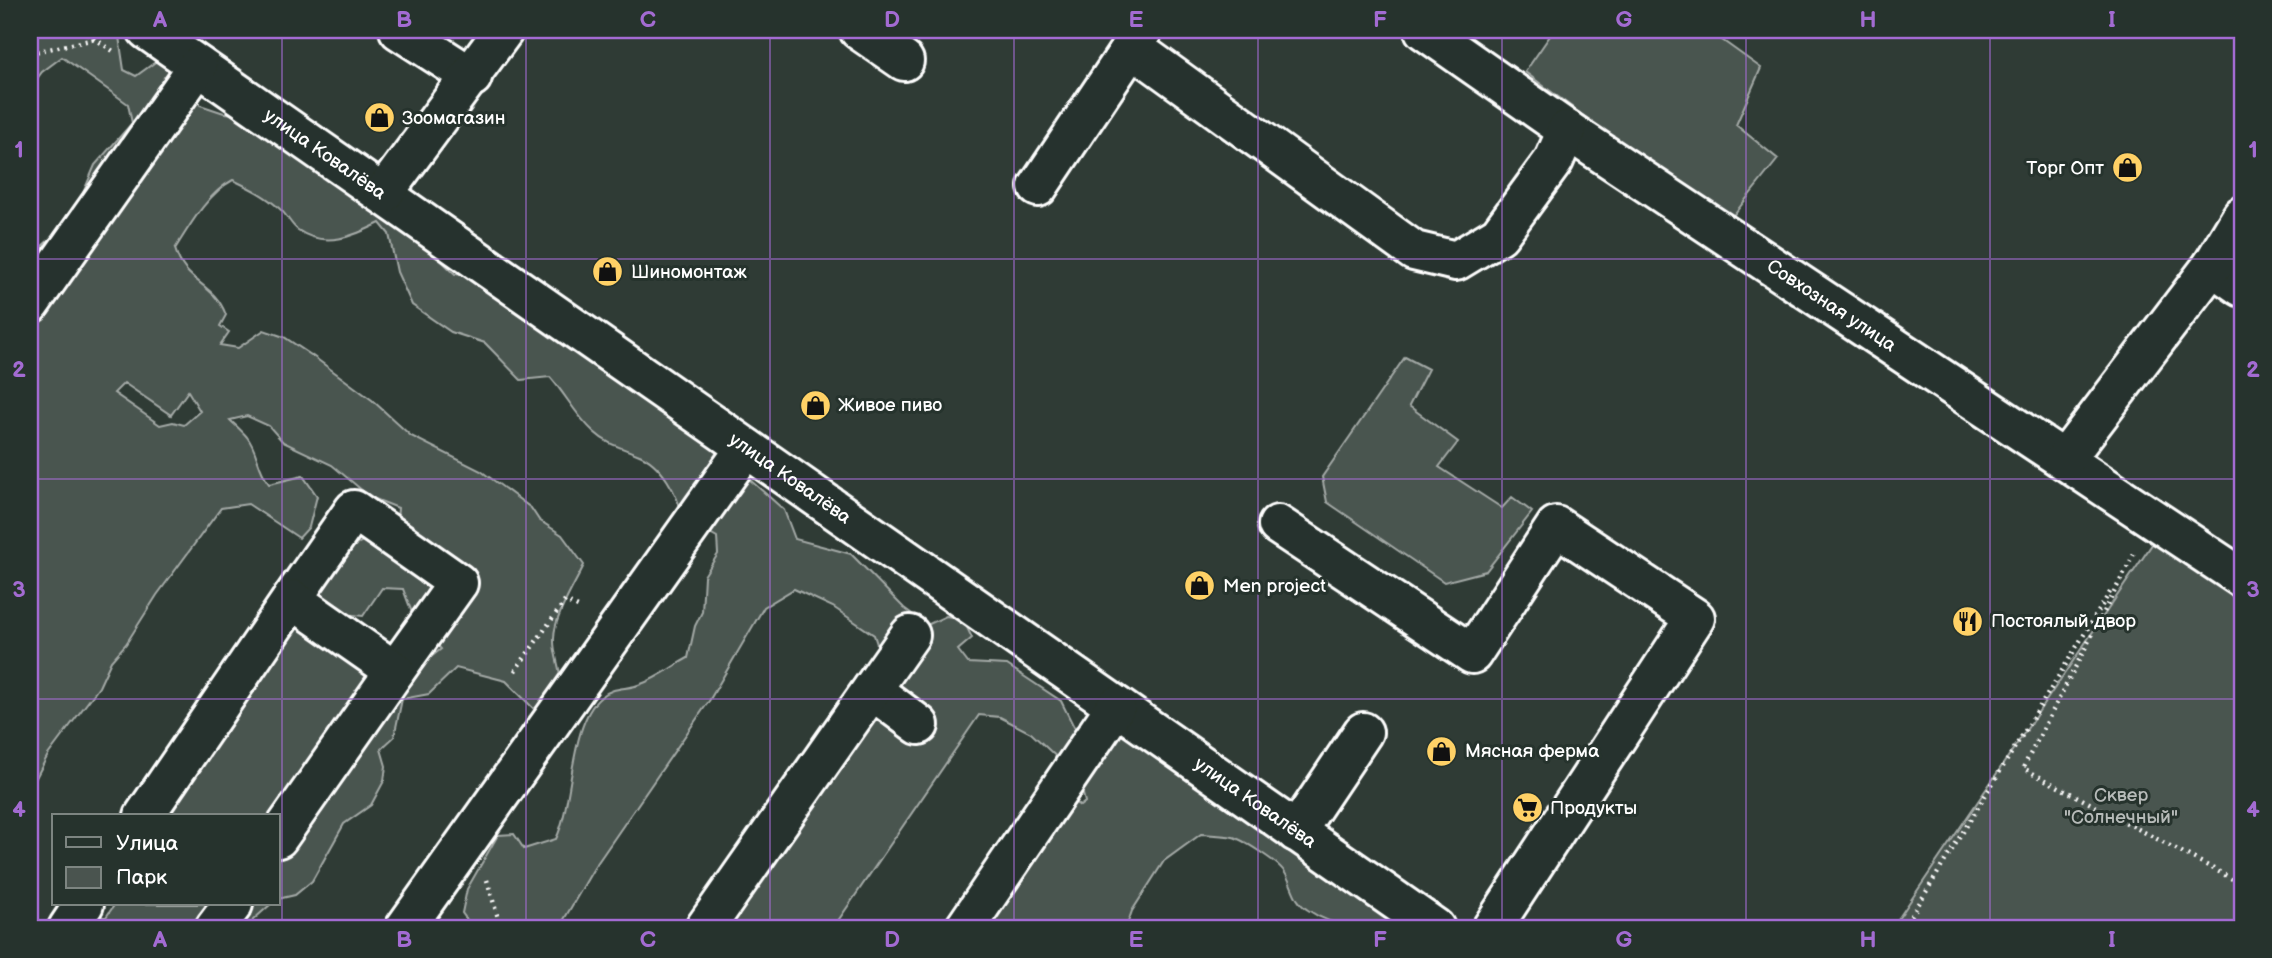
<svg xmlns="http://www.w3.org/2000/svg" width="2272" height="958" viewBox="0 0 2272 958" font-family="'Balsamiq Sans',sans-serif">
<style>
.green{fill:#4a544f;stroke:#a4aaa7;stroke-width:2;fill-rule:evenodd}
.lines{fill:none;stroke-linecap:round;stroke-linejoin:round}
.minor-casing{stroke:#fff;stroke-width:44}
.path{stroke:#fff;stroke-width:4.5;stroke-dasharray:2 5;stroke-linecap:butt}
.minor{stroke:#26332d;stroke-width:38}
.grid{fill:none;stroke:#a36bd2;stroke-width:2;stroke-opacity:0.55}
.labels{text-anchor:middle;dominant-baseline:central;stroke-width:6;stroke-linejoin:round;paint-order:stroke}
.poi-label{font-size:19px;fill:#fff;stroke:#26332d;text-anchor:start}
.street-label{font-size:19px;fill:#fff;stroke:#26332d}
.park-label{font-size:19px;fill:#b7bbb9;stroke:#26332d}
.neatline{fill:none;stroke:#a36bd2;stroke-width:2.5}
.grid-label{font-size:23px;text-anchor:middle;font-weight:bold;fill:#a36bd2}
</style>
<rect width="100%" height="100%" fill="#2f3b35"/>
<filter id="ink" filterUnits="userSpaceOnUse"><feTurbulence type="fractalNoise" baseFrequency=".0143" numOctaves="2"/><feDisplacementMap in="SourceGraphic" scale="14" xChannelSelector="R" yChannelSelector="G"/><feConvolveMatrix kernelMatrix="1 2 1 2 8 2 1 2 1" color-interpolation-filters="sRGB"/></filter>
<g filter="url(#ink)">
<path class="green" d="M 30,30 L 118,30 L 124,70 L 136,76 L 165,55 L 186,61 L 200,105 L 224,113 L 253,115 L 427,247 L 455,274 L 473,270 L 683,418 L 701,441 L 716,451 L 722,464 L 749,479 L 784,510 L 795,539 L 851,554 L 904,608 L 927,625 L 946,616 L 963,619 L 972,638 L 958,650 L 968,663 L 1007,665 L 1061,701 L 1074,727 L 1095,723 L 1127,735 L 1347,877 L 1344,890 L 1424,928 C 1385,928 1342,934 1308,910 C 1292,900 1293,883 1283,870 C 1277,862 1242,839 1233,837 C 1223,835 1212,835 1201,834 L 1164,861 L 1132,911 L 1126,928 L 978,928 L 1067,797 L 1080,806 L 1085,802 L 1079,778 L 1031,733 L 1000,717 L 979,715 L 833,928 L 702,928 L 880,712 L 931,730 L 934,713 L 892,690 L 874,635 L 833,607 L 794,589 L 764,607 L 709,701 L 594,868 L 559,928 L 473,928 L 462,913 L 467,889 L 498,835 L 514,834 L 524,849 L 556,839 C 574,801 569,724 601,697 C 613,686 628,690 641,684 C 658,678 673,666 688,658 L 695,626 L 702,612 L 704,576 L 718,554 L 717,537 L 683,518 C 678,495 662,463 637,454 C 620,447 608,445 594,432 C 576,416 566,395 550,377 L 521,380 L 485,343 L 451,332 L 412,305 L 397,272 L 389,234 L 380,223 C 354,236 325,249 298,230 C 291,225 287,215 280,209 C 266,196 250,188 233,180 C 208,193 190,225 175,249 C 185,284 214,282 226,315 L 220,326 L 229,332 L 220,345 L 238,348 L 264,330 L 284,337 L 314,357 L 372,400 L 411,436 L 481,471 L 531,508 L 539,520 L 562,535 L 584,565 C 575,584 562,604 556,625 C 545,662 584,689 536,711 L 506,681 L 456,668 L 429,694 L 402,699 L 394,737 L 381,749 L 386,766 L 384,781 L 371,805 L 344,824 L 312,881 L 295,895 L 278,899 L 278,816 L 157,816 L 262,627 L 312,621 L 422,664 L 441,649 L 414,618 L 403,589 L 382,588 L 363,616 L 344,614 L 321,598 C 323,557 366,539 397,520 L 398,508 L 370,497 L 332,465 L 283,442 L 269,426 L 247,416 L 230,420 C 236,426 242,431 247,437 C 258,451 256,466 269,484 L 303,476 L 317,496 L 309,527 L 299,538 L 248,504 L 221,508 L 157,595 L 126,644 L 111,661 L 99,687 L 48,755 L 30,789 L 30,257 L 72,219 L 95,165 L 132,123 L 128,104 L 62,57 L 42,72 L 30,88 ZM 124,383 L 171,415 L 188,391 L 200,411 L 184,425 L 173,422 L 160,425 L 114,393 Z
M 1554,30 L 1708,30 L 1761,68 L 1736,125 L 1778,159 L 1727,223 L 1525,72 Z
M 1405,357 L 1428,369 L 1409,406 L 1458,442 L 1439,467 L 1502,508 L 1512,497 L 1532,512 L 1486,571 L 1444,582 L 1327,502 L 1322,477 Z
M 2155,540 L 2242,598 L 2242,928 L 1892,928 Z
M 115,904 L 271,904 L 253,920 L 251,928 L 78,928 L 100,917 L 106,917 Z"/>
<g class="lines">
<defs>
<g id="minor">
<path id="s1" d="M 147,30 L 1435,928"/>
<path d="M 399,30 L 472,77"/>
<path d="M 859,30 L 904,61"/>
<path id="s2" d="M 1424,30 L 1567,130 L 2242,578"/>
<path d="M 1132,47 L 1414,251 L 1456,261 L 1499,235 L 1554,160 L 1567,130"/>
<path d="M 1038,187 L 1143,30"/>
<path d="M 383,194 L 504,30"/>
<path d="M 2212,266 L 2242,287"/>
<path d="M 30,304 L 198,66"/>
<path d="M 2065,459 L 2212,266 L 2242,216"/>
<path d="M 1278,525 L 1472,654 L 1556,526 L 1695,618 L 1492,928"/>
<path d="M 292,599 L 354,510 L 458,583 L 395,671"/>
<path d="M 872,690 L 919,725"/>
<path d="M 144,816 L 292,599 L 395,671 L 278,838"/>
<path d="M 1296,832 L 1363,732"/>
<path d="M 68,928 L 84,904"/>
<path d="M 215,928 L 233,904"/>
<path d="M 405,928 L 746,448"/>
<path d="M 705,928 L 910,635"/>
<path d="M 965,928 L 1116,706"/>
</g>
</defs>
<use href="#minor" class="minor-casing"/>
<path class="path" d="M 82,30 L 116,53
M 30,53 L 95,39
M 2134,554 L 2023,768 L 2242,884
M 515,671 L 565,601 L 578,607
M 487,880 L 501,928
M 1904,928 L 2112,589"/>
<use href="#minor" class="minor"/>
</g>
</g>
<path class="grid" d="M 282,30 L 282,928M 526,30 L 526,928M 770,30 L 770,928M 1014,30 L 1014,928M 1258,30 L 1258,928M 1502,30 L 1502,928M 1746,30 L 1746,928M 1990,30 L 1990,928M 30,259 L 2242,259M 30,479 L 2242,479M 30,699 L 2242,699"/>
<defs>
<symbol id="shop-disc" viewBox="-11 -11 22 22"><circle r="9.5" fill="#ffd166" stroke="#26332d"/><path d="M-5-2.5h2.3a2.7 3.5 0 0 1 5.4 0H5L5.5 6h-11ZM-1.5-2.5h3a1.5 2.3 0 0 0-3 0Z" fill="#111"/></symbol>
<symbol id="restaurant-disc" viewBox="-11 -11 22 22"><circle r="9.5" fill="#ffd166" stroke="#26332d"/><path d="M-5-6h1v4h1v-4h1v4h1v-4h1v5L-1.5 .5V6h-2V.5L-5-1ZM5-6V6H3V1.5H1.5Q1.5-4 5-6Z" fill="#111"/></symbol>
<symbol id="supermarket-disc" viewBox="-11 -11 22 22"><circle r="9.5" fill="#ffd166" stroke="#26332d"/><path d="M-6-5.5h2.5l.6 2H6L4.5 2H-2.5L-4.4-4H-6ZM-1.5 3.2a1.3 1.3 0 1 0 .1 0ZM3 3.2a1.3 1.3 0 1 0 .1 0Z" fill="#111"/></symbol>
</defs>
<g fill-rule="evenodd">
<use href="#shop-disc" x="362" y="100" width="35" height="35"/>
<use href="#shop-disc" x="2110" y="150" width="35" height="35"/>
<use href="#shop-disc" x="590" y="254" width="35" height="35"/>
<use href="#shop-disc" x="798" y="388" width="35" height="35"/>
<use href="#shop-disc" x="1182" y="568" width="35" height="35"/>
<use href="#restaurant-disc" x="1950" y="604" width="35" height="35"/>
<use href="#shop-disc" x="1424" y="734" width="35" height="35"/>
<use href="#supermarket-disc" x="1510" y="790" width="35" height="35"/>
</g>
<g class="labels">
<g class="poi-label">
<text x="402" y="118">Зоомагазин</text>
<text x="2104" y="168" text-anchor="end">Торг Опт</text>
<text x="631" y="272">Шиномонтаж</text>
<text x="838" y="405">Живое пиво</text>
<text x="1223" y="586">Men project</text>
<text x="1991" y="621">Постоялый двор</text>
<text x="1465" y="751">Мясная ферма</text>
<text x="1550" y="808">Продукты</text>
</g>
<g class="street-label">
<text stroke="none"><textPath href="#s1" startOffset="217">улица Ковалёва</textPath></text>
<text stroke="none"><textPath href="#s2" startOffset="492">Совхозная улица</textPath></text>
<text stroke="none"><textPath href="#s1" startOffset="784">улица Ковалёва</textPath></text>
<text stroke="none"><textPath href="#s1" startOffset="1351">улица Ковалёва</textPath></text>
</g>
<g class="park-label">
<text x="2121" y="795">Сквер<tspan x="2121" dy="22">"Солнечный"</tspan></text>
</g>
</g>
<rect width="2272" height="958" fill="none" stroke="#26332d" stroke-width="77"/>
<rect x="52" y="814" width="228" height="91" fill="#26332d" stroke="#7d8581" stroke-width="2"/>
<rect x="66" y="837" width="35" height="10" fill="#26332d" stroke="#7d8581" stroke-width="2"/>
<text x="116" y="850" font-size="21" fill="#ffffff">Улица</text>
<rect x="66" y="867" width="35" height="21" fill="#4a544f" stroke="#7d8581" stroke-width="2"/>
<text x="116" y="884" font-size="21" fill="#ffffff">Парк</text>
<rect x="38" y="38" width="2196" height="882" class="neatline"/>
<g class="grid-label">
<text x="160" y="27">A</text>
<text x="404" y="27">B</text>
<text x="648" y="27">C</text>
<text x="892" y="27">D</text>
<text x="1136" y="27">E</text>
<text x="1380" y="27">F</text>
<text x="1624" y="27">G</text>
<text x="1868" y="27">H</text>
<text x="2112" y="27">I</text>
<text x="19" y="157">1</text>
<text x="2253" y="157">1</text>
<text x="19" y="377">2</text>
<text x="2253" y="377">2</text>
<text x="19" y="597">3</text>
<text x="2253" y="597">3</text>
<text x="19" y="817">4</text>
<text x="2253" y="817">4</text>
<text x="160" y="947">A</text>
<text x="404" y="947">B</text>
<text x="648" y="947">C</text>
<text x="892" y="947">D</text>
<text x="1136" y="947">E</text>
<text x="1380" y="947">F</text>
<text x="1624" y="947">G</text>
<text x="1868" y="947">H</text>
<text x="2112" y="947">I</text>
</g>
</svg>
